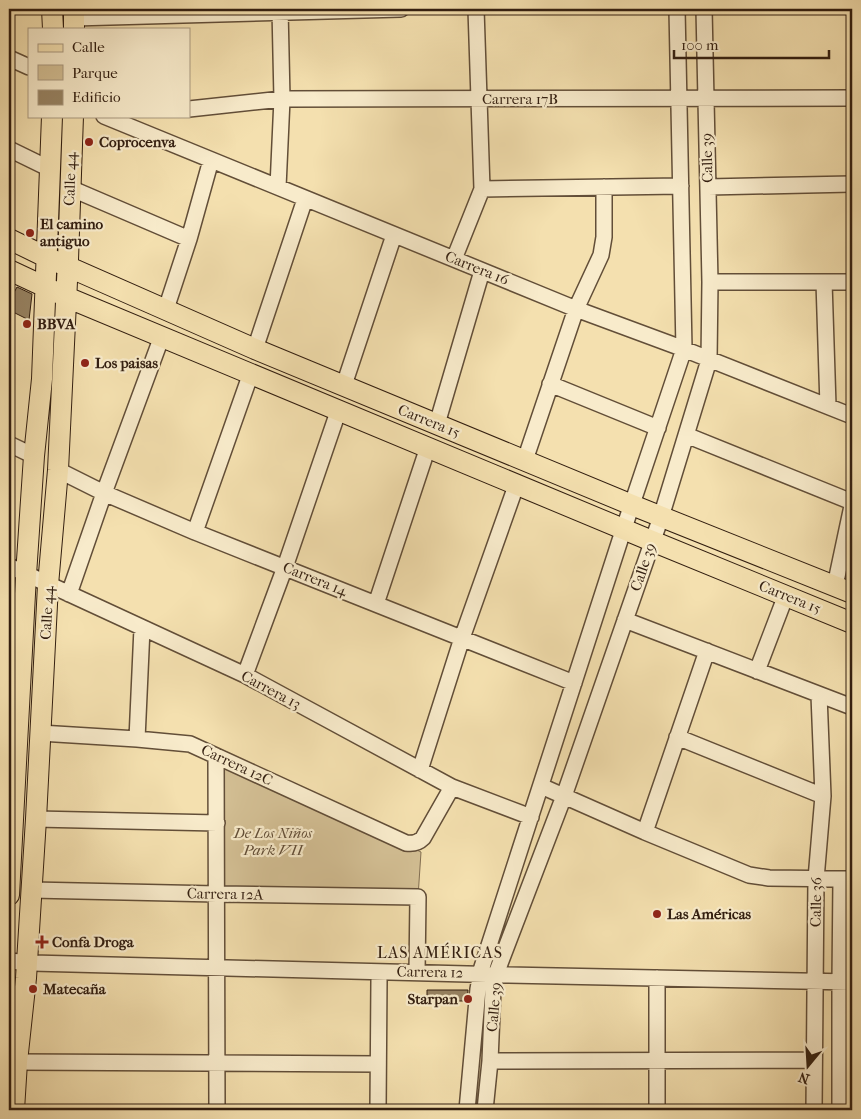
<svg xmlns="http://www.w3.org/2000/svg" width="861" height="1119" viewBox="0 0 861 1119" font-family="'IM FELL French Canon',serif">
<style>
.green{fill:#d3bf94;stroke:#826e52}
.building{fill:#978363;stroke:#321e10}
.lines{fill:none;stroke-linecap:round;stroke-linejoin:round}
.minor-casing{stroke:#624e38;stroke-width:18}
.major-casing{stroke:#321e10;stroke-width:22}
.minor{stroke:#f8ebcb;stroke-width:15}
.major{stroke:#f4e0af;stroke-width:20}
.poi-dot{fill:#8f2418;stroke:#f8ebcb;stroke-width:2}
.labels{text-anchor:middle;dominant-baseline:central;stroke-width:4.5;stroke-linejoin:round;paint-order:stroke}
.street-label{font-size:15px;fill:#321e10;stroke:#f8ebcb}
.poi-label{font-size:15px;font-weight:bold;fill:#321e10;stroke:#f8ebcb;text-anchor:start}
.park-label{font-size:15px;font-style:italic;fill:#624e38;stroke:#f8ebcb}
.neighbourhood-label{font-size:16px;letter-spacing:1px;fill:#321e10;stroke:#f8ebcb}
</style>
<rect width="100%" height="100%" fill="#f4e0af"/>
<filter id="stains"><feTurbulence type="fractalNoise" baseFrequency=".004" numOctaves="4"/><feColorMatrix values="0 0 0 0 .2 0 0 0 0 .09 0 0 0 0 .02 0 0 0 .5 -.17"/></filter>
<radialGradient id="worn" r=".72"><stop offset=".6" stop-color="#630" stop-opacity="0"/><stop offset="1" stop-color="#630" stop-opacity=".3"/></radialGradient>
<path class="green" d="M 216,756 L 421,852 L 418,897 L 217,894 Z"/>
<path class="building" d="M 17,287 L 32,294 L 29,320 L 9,310 L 9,302 Z
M 427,990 L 468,990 L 467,1001 L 427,1001 Z"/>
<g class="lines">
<defs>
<path id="minor" d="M 74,18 L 401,9
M 9,58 L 29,67
M 189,109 L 282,99 L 852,98
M 104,116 L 576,309 L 676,346 L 852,416
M 9,149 L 50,169
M 278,187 L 282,99 L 280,9
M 708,187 L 852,184
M 70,188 L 189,239
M 482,189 L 681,186
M 454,259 L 482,189 L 476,9
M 710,282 L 852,282
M 824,282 L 828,406
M 166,309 L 189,239 L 211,160
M 255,349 L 305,199
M 550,384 L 658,428
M 344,385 L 394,235
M 437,424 L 482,271
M 686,435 L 852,502
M 9,444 L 34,456
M 525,460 L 576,309 L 601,255 L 604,237 L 604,187
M 58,470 L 104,493 L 195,532 L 574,683
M 195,532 L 251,373
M 9,566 L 245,675 L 452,787 L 531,817
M 835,586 L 852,506
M 69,594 L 104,493 L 162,336
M 376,604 L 428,447
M 625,620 L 852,707
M 757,671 L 786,595
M 245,675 L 285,567 L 339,409
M 40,733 L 137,739 L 190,744 L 406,843 C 412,844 418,843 423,838 L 452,787
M 677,737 L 823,796
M 137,739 L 142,628
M 216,756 L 217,1110
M 420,770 L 462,638 L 517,483
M 541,786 L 645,832 L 749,875 L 769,878 L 852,879
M 36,819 L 217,823
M 645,832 L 707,651
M 32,890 L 217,894 L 418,897 L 417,972
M 9,961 L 32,963 L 506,975 L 852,982
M 490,1061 L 814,1060
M 17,1062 L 378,1064
M 378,1110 L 379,980
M 467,1110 L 478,989 L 482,967 L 622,534 L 684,349 L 677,9
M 485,1110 L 490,1061 L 493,989 L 496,974 L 564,796 L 661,517 L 709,360 L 710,282 L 704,9
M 657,1110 L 657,978
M 814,1110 L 816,879 L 823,796 L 819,695
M 840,1110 L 840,981 L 841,879"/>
<path id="major" d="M 52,9 L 53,29
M 74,9 L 74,29
M 9,239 L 46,257 L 255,349 L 632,505 L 852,593
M 9,270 L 71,299 L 652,541 L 852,623
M 9,895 L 26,575 L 34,456 L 42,379 L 52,116
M 14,1110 L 17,1062 L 26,978 L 36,819 L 48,585 L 58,470 L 68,260 L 73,116"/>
</defs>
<use href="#minor" class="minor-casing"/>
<use href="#major" class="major-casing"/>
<use href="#minor" class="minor"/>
<use href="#major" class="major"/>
</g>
<g class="poi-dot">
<circle cx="89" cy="142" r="5"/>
<circle cx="30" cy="233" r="5"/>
<circle cx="27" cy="324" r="5"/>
<circle cx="85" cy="363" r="5"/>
<circle cx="657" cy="914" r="5"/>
<path d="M39.5 934.5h5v5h5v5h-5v5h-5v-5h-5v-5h5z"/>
<circle cx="33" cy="989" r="5"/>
<circle cx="468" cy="999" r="5"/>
</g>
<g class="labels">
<g class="street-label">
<text x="520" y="99">Carrera 17B</text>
<text transform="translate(707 158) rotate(-91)">Calle 39</text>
<text transform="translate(70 179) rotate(-88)">Calle 44</text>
<text transform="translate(477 268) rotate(22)">Carrera 16</text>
<text transform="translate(429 421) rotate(22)">Carrera 15</text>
<text transform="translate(643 567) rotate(-71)">Calle 39</text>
<text transform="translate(315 579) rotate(22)">Carrera 14</text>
<text transform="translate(790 597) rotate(22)">Carrera 15</text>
<text transform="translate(47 613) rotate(-87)">Calle 44</text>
<text transform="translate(271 690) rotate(28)">Carrera 13</text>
<text transform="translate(237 765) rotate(25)">Carrera 12C</text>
<text transform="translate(225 894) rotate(1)">Carrera 12A</text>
<text transform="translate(816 902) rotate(-89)">Calle 36</text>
<text transform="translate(430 972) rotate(1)">Carrera 12</text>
<text transform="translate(494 1007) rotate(-85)">Calle 39</text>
</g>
<g class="poi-label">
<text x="99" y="142">Coprocenva</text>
<text x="40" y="224">El camino<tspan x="40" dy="17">antiguo</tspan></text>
<text x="37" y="324">BBVA</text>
<text x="95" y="363">Los paisas</text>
<text x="667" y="914">Las Américas</text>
<text x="52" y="942">Confa Droga</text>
<text x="43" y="989">Matecaña</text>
<text x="458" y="999" text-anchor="end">Starpan</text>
</g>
<g class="park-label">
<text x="273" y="833">De Los Niños<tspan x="273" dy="17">Park VII</tspan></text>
</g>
<g class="neighbourhood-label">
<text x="440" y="952">LAS AMÉRICAS</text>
</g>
</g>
<rect width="861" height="1119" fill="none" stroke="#f4e0af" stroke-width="30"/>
<rect x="10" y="10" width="841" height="1099" fill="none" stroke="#321e10" stroke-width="2.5"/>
<rect x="15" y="15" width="831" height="1089" fill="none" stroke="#321e10"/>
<rect x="28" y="28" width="162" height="90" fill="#f8ebcb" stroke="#a99980"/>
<rect x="38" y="44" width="25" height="8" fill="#f4e0af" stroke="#a99980"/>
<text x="72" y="52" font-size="15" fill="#321e10">Calle</text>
<rect x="38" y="65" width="25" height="15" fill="#d3bf94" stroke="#a99980"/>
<text x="72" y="78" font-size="15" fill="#321e10">Parque</text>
<rect x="38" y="90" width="25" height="15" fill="#978363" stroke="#a99980"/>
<text x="72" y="102" font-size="15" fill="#321e10">Edificio</text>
<g transform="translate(808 1066) rotate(198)" stroke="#f8ebcb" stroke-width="4" paint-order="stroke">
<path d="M0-4L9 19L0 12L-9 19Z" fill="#321e10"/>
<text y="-8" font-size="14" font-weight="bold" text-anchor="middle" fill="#321e10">N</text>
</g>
<path d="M674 50v8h155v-8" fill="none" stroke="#321e10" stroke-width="2.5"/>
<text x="681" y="50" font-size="15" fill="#321e10" stroke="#f8ebcb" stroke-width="4" paint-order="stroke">100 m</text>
<rect width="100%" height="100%" filter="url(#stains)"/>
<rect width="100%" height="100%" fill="url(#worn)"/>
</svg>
